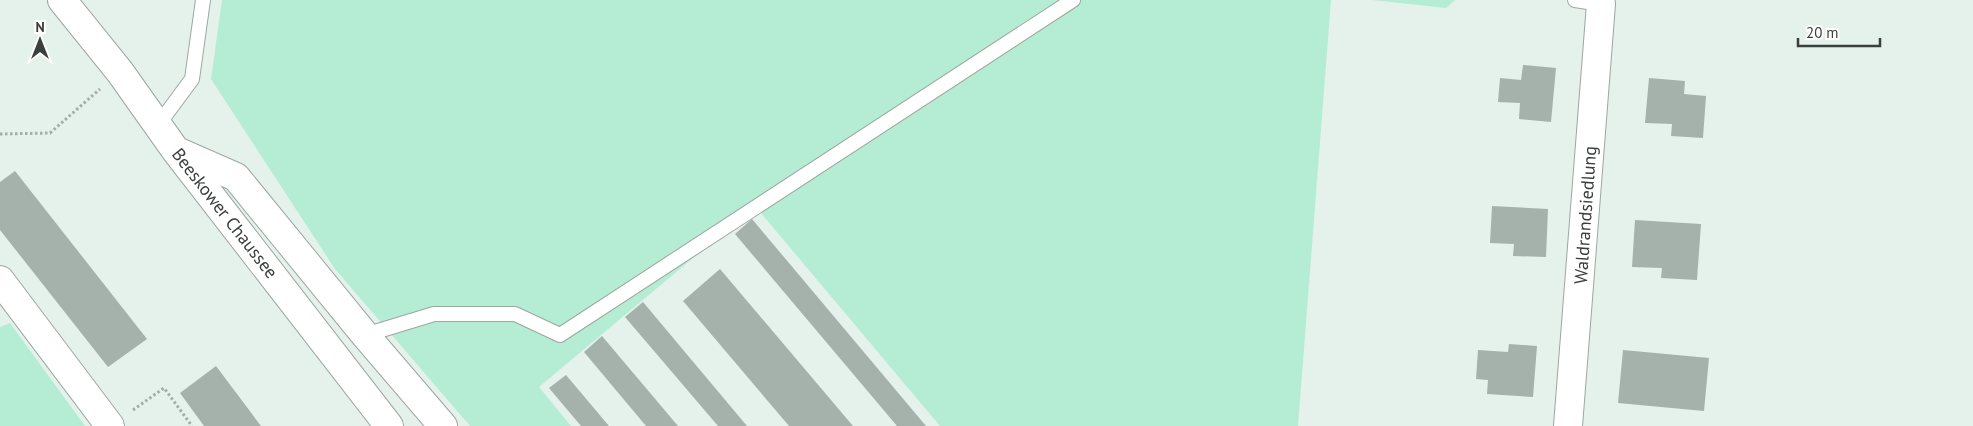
<svg xmlns="http://www.w3.org/2000/svg" width="1973" height="426" viewBox="0 0 1973 426" font-family="'PT Sans',sans-serif">
<style>
.green{fill:#b4edd3}
.building{fill:#a5b1ab}
.lines{fill:none;stroke-linecap:round;stroke-linejoin:round}
.service-casing{stroke:#9ca7a1;stroke-width:16}
.minor-casing{stroke:#9ca7a1;stroke-width:30}
.path{stroke:#a4ada8;stroke-width:3;stroke-dasharray:2.5 2.5;stroke-linecap:butt}
.service{stroke:#fff;stroke-width:14}
.minor{stroke:#fff;stroke-width:28}
.labels{text-anchor:middle;dominant-baseline:central;stroke-width:5;stroke-linejoin:round;paint-order:stroke}
.street-label{font-size:18px;fill:#3a3e3c;stroke:#fff}
</style>
<rect width="100%" height="100%" fill="#e5f1eb"/>
<path class="green" d="M 222,0 L 1331,0 L 1298,426 L 940,426 L 755,206 L 539,387 L 571,426 L 470,426 L 335,269 L 211,79 Z
M 1372,0 L 1455,0 L 1446,8 Z
M 10,323 L 85,426 L 0,426 L 0,327 Z"/>
<path class="building" d="M 1523,65 L 1556,68 L 1551,122 L 1519,119 L 1520,103 L 1498,102 L 1500,78 L 1521,80 Z
M 1649,78 L 1685,81 L 1684,94 L 1706,96 L 1703,138 L 1671,136 L 1672,124 L 1645,123 Z
M 15,171 L 147,339 L 108,367 L 0,230 L 0,182 Z
M 1492,206 L 1548,209 L 1546,257 L 1513,256 L 1514,244 L 1490,243 Z
M 752,219 L 926,426 L 897,426 L 735,234 Z
M 1635,220 L 1701,224 L 1697,280 L 1661,278 L 1662,268 L 1632,267 Z
M 720,269 L 853,426 L 789,426 L 683,301 Z
M 643,302 L 747,426 L 718,426 L 625,317 Z
M 602,336 L 678,426 L 646,426 L 584,352 Z
M 1509,344 L 1537,346 L 1533,397 L 1487,394 L 1488,380 L 1476,379 L 1478,350 L 1508,352 Z
M 1623,350 L 1709,358 L 1704,411 L 1618,403 Z
M 216,366 L 261,426 L 204,426 L 180,393 Z
M 566,375 L 609,426 L 581,426 L 549,388 Z"/>
<g class="lines">
<defs>
<path id="service" d="M 1575,0 L 1601,4
M 158,125 L 192,79 L 203,0
M 365,335 L 434,314 L 515,314 L 560,335 L 1073,0"/>
<path id="minor" d="M 62,0 L 120,72 L 176,151 L 389,426
M 179,152 L 236,177 L 365,335 L 443,426
M 0,280 L 110,426
M 1568,426 L 1601,4"/>
</defs>
<use href="#service" class="service-casing"/>
<use href="#minor" class="minor-casing"/>
<path class="path" d="M 0,134 L 50,133 L 100,89
M 133,410 L 164,388 L 192,426"/>
<use href="#service" class="service"/>
<use href="#minor" class="minor"/>
</g>
<g class="labels">
<g class="street-label">
<text transform="translate(225 213) rotate(52)">Beeskower Chaussee</text>
<text transform="translate(1585 215) rotate(-86)">Waldrandsiedlung</text>
</g>
</g>
<g transform="translate(40 40)" stroke="#ffffff" stroke-width="4" paint-order="stroke">
<path d="M0-4L9 19L0 12L-9 19Z" fill="#3a3e3c"/>
<text y="-8" font-size="14" font-weight="bold" text-anchor="middle" fill="#3a3e3c">N</text>
</g>
<path d="M1798 38v8h82v-8" fill="none" stroke="#3a3e3c" stroke-width="2.5"/>
<text x="1806" y="38" font-size="15" fill="#3a3e3c" stroke="#ffffff" stroke-width="4" paint-order="stroke">20 m</text>
</svg>
